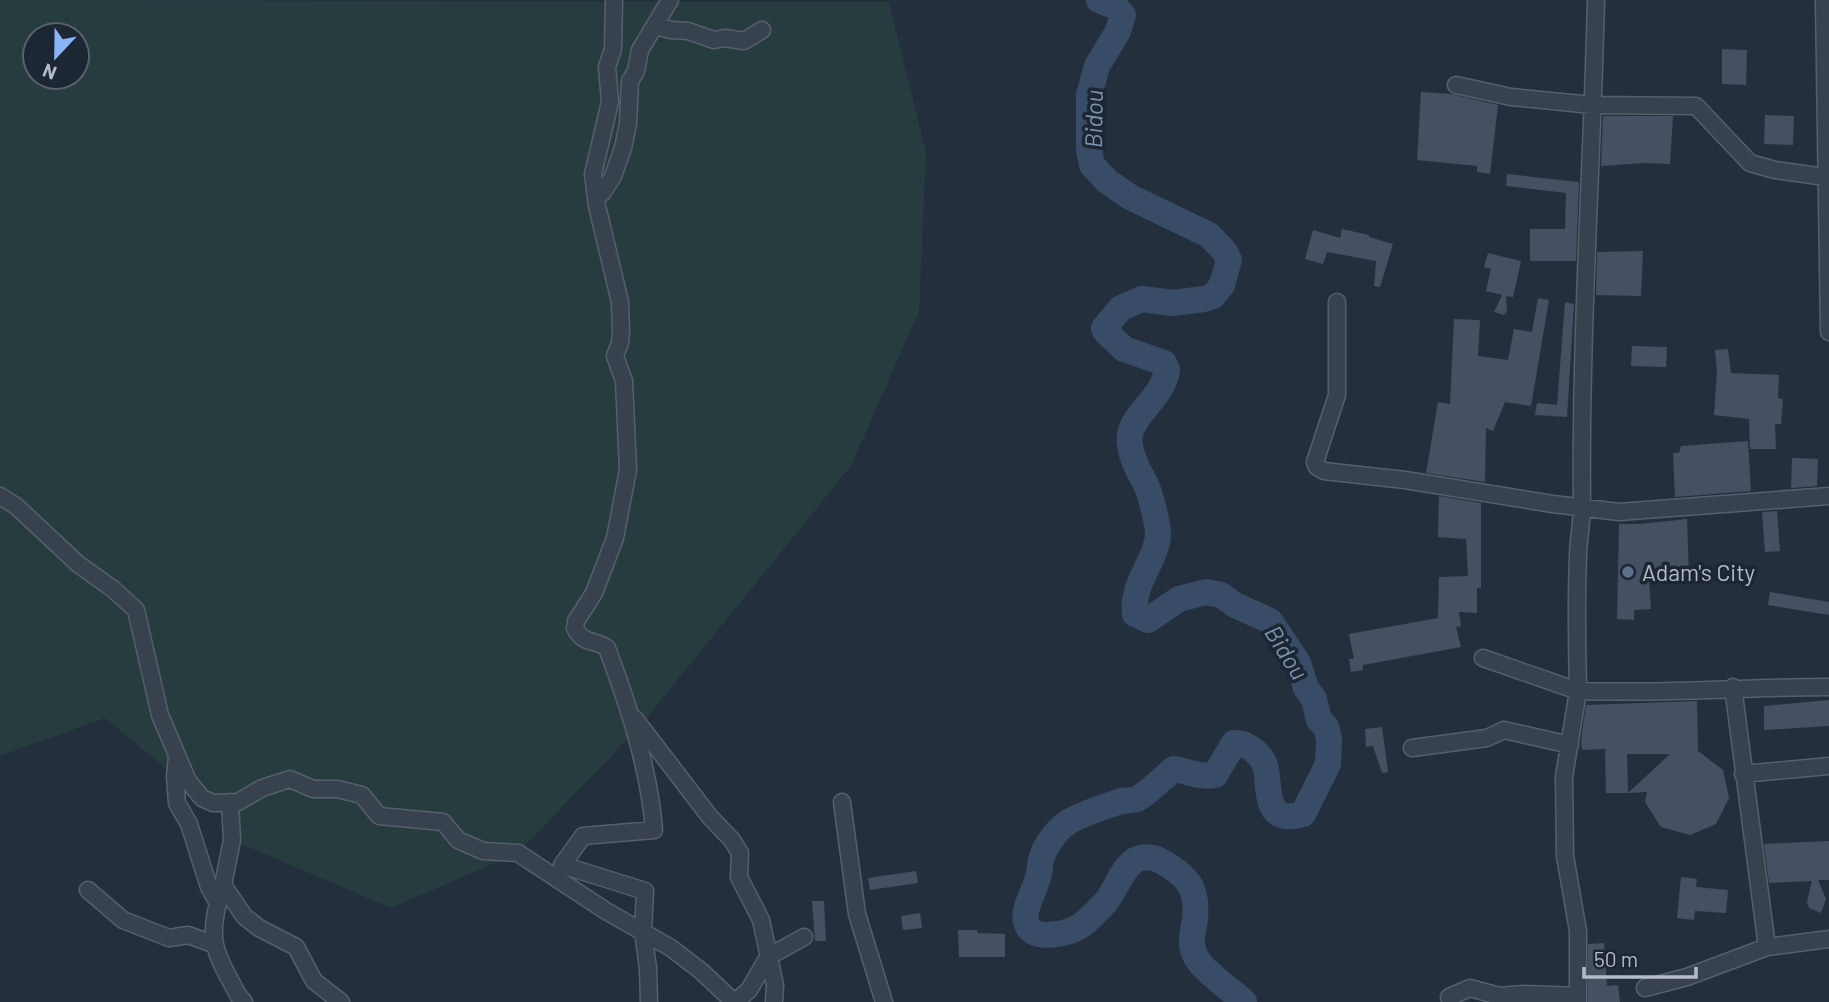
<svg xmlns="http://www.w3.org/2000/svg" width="1829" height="1002" viewBox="0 0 1829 1002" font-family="Barlow,sans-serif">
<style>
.green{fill:#263c3f;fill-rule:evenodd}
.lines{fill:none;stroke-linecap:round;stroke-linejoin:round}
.river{stroke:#394c67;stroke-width:26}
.building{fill:#455162}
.minor-casing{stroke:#565f6c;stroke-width:19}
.minor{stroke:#38414e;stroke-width:16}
.service-dot{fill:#5c6f8a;stroke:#1d2633;stroke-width:2.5}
.labels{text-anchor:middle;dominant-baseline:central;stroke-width:7;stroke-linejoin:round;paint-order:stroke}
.poi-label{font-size:23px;fill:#b4bcc9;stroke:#1d2633;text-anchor:start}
.water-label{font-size:24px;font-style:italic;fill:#7c92b1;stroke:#1d2633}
</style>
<rect width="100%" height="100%" fill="#242f3e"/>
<path class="green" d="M 0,0 L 889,2 L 926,153 L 919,311 L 851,466 L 640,726 L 518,853 L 391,908 L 232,840 L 230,822 L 105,718 L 0,756 ZM 35,35 L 77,35 L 77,77 L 35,77 Z"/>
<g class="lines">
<path class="river" d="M 1099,0 L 1116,7 L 1123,15 L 1118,31 L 1097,66 L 1089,95 L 1089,149 L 1092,165 L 1107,181 L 1130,197 L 1209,235 L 1225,252 L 1229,260 L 1222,285 L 1213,296 L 1204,299 L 1173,303 L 1142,299 L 1121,308 L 1104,328 L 1105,331 L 1124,349 L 1164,363 L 1167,370 C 1163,397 1134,413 1130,434 C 1127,451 1139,471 1146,485 C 1151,495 1157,522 1158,532 C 1159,558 1131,582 1135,614 L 1148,620 L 1179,599 L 1206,592 L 1221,595 L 1235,605 L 1270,621 L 1298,663 L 1306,688 L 1314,699 L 1319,720 L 1326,727 L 1329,739 L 1328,764 L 1303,814 C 1265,825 1270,794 1266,769 C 1263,755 1247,742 1234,743 L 1215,775 C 1201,778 1188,771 1174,769 C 1162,778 1150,792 1137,799 C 1132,801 1126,800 1121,801 C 1107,806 1078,815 1067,823 C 1055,831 1040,852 1040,867 C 1039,887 1022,905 1026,922 C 1031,943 1069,934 1082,925 C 1090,919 1098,910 1105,903 C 1116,890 1120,871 1135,860 C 1142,856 1154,857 1161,861 C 1188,876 1198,888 1195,919 C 1193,933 1189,941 1195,955 C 1200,969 1233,991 1244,1002"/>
</g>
<path class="building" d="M 1722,49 L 1747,50 L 1746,85 L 1722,84 Z
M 1421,92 L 1451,94 L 1498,105 L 1490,174 L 1477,172 L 1477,166 L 1417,160 Z
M 1765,115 L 1794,116 L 1793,145 L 1764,144 Z
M 1603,116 L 1673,116 L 1670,164 L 1646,163 L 1601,166 Z
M 1507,174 L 1579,182 L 1576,261 L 1530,261 L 1530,229 L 1565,229 L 1566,193 L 1506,186 Z
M 1342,229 L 1369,235 L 1369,237 L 1393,244 L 1380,287 L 1374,286 L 1376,261 L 1327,252 L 1323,264 L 1305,259 L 1313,230 L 1340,238 Z
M 1643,251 L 1641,296 L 1596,295 L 1597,252 Z
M 1488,253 L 1521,261 L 1513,297 L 1506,296 L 1507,311 L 1504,315 L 1494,312 L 1502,295 L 1486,291 L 1491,269 L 1484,267 Z
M 1538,298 L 1549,300 L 1531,406 L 1505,402 L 1493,431 L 1486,428 L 1485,482 L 1426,473 L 1438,402 L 1450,404 L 1454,319 L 1480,320 L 1478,356 L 1508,360 L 1514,329 L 1532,332 Z
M 1565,302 L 1574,304 L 1567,417 L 1535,415 L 1537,403 L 1557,405 Z
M 1632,346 L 1667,347 L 1666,367 L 1631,366 Z
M 1728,349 L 1731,373 L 1779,375 L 1778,398 L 1783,399 L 1781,424 L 1775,424 L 1776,449 L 1750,449 L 1749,419 L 1714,415 L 1717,371 L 1715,350 Z
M 1748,441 L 1751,491 L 1675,497 L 1673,453 L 1679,453 L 1681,446 Z
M 1792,458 L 1818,459 L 1817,486 L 1791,488 Z
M 1439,496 L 1481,503 L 1481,588 L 1477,588 L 1477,613 L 1459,612 L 1461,626 L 1456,627 L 1461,647 L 1363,665 L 1363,670 L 1351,672 L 1349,659 L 1354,659 L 1349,634 L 1438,618 L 1439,577 L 1468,576 L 1466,539 L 1438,537 Z
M 1777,511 L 1780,551 L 1765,552 L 1762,512 Z
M 1687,519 L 1689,577 L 1649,581 L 1651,609 L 1634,610 L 1634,620 L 1617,619 L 1619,524 L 1640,524 Z
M 1770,592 L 1829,602 L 1829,615 L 1768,605 Z
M 1829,700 L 1829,726 L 1764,730 L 1764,706 Z
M 1697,701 L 1698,751 L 1723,770 L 1729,798 L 1716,824 L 1690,835 L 1661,827 L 1645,802 L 1647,792 L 1628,793 L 1670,754 L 1627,754 L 1628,793 L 1606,793 L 1605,749 L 1582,750 L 1581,740 L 1586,705 Z
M 1382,727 L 1388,772 L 1382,773 L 1373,746 L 1366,747 L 1365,729 Z
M 1829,841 L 1829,880 L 1818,880 L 1826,899 L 1821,913 L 1809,908 L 1807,902 L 1812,881 L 1769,883 L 1764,844 Z
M 916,871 L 918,883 L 870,890 L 868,878 Z
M 1681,877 L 1697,879 L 1696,887 L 1728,890 L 1726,913 L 1695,911 L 1694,920 L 1677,918 Z
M 812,901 L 824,901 L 826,941 L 815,941 Z
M 920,913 L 922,928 L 903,930 L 901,916 Z
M 958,930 L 977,930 L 977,933 L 1005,934 L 1005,957 L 959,957 Z
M 1604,943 L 1607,986 L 1618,985 L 1620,1002 L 1588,1002 L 1588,944 Z"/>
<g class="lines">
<defs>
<path id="minor" d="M 614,0 L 613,49 L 607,67 L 610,102 L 593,174 L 597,206 L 620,302 L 621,331 L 620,343 L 615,356 L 624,381 L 628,470 L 615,538 L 594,593 L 576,621 L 575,628 C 583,645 595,639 607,648 C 629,707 649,768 654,830 L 583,836 L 562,865 L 645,891 L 643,932 L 648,968 L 649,1002
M 1824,0 L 1829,332
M 656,26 L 671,30 L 688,31 L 714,40 L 725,38 L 744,41 L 762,30
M 1456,85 L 1511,97 L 1592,105 L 1696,106 L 1750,163 L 1775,170 L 1825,177
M 598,196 L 603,192 L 613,176 L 623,148 L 628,124 L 630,81 L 636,71 L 640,50 L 670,0
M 1337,302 L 1337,395 L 1315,462 L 1317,467 L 1324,471 L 1405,480 L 1553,504 L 1619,512 L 1829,496
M 0,496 L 16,506 L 78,564 L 113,589 L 136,610 L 160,715 L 188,781 L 202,798 L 213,803 L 238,802 L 262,788 L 290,779 L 313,789 L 337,789 L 362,795 L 379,816 L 443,822 L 458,840 L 483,851 L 518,853 L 606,911 L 671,948 L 701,971 L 734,1002
M 1483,658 L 1578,691 C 1577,647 1576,602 1578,558 C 1578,540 1582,523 1582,505 C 1580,337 1592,168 1596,0
M 1733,687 L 1767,947
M 635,719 L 710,817 L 732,840 L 740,853 L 739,877 L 761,920 L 775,985 L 774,1002
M 1412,748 L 1487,738 L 1504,730 L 1570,745
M 177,757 L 175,777 L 177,803 L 189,824 L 209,887 L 218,903 C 207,946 219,958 238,995 L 244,1002
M 1743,774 L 1829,766
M 230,802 L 232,840 L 223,885 L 244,916 L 259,928 L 296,947 L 314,981 L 341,1002
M 842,802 L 857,914 L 884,1002
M 88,890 L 123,920 L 169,938 L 188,935 L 213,944
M 1645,988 L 1687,977 L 1767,947 L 1829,939
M 1449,997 L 1470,988 L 1499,996 L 1524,994 L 1578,996
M 735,1002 L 749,990 L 768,957 L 804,937
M 1578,1002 L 1578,931 L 1565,856 L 1564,777 L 1578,691 C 1661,694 1745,687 1829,687"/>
</defs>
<use href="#minor" class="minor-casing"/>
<use href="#minor" class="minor"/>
</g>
<circle class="service-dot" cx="1628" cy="572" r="7"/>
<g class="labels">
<g class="poi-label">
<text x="1642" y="572">Adam's City</text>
</g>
<g class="water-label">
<text transform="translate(1093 119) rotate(-89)">Bidou</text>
<text transform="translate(1287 652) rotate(58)">Bidou</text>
</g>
</g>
<g transform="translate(56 56) rotate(202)"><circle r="33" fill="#1d2633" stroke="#59626f" stroke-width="2"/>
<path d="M0-5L12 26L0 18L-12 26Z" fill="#8ab4f8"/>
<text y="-10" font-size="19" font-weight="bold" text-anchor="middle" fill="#b4bcc9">N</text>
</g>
<path d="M1584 967v10h112v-10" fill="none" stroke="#b4bcc9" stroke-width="3.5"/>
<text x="1594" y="967" font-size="21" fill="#b4bcc9" stroke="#1d2633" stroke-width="5" paint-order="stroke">50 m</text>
</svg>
